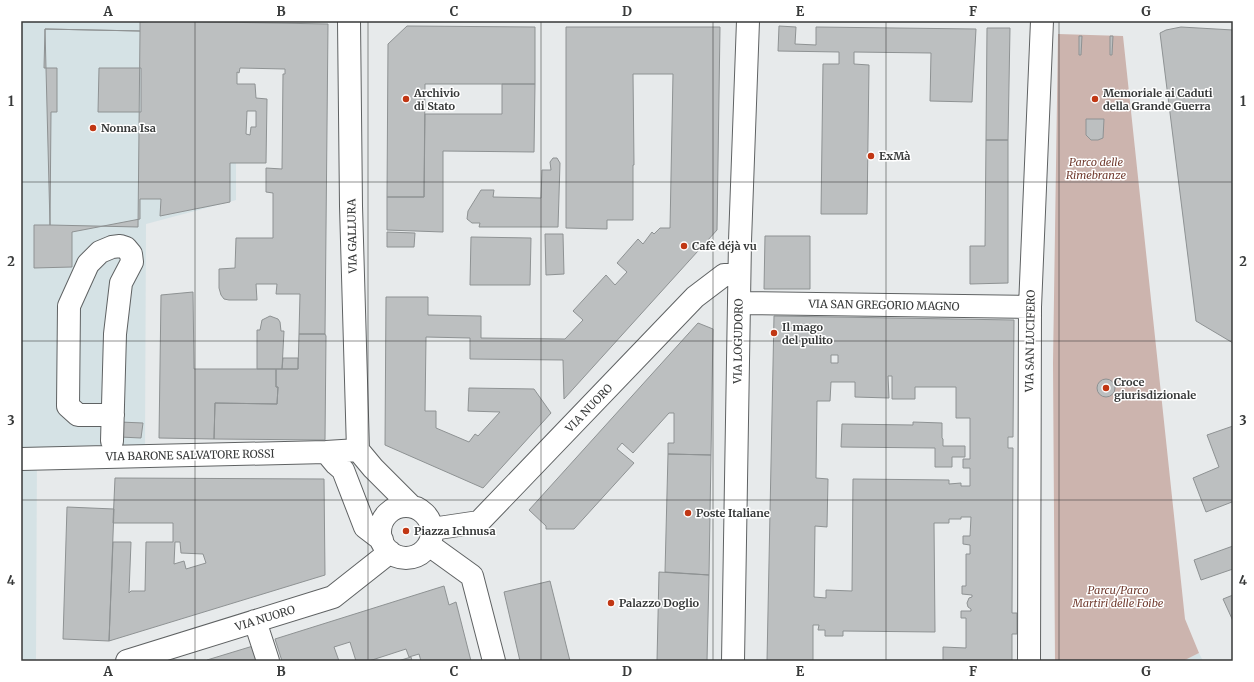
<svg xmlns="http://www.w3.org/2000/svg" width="1254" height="682" viewBox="0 0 1254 682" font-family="Merriweather,serif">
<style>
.built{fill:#d5e2e5}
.green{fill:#ccb4ae}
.building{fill:#bcbfc0;stroke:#8e9293;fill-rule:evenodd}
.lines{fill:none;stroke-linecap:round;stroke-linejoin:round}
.minor-casing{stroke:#5f6263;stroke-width:24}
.minor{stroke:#fff;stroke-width:22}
.grid{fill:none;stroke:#373939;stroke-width:1;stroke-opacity:0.55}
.poi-dot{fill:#c13714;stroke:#fff;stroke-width:1.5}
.labels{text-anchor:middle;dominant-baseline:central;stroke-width:3;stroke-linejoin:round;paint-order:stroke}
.poi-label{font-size:11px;font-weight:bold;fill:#373939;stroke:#fff;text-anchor:start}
.park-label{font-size:11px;font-style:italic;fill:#723d31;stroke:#fff}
.street-label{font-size:11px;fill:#373939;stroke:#fff}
.neatline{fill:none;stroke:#373939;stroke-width:1.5}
.grid-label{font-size:13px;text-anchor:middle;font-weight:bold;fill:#373939}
</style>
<rect width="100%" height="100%" fill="#e7eaeb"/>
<path class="built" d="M 21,21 L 149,21 L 148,100 L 236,100 L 236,200 L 146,224 L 145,452 L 37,452 L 36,661 L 21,661 Z
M 1199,653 L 1203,661 L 1183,661 Z"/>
<path class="green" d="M 1058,34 L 1123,36 L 1185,619 L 1199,653 L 1183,661 L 1055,661 L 1053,363 Z"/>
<path class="building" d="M 159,21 L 328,24 L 325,334 L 299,334 L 300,294 L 276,294 L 277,284 L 256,284 L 257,300 L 229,300 L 224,299 L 221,295 L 219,288 L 219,269 L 235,268 L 236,238 L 273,238 L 273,193 L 266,192 L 266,168 L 282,169 L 283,74 L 285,74 L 285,69 L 240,68 L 239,73 L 237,72 L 237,84 L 255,84 L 256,98 L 267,99 L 266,163 L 230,163 L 230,202 L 160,216 L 161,199 L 140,199 L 140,219 L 72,232 L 72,267 L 34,268 L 34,225 L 50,225 L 51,112 L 57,112 L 57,68 L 44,68 L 45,29 L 140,31 L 140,22 ZM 99,68 L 141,68 L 141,112 L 98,112 ZM 247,111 L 256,111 L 256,127 L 251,127 L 250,135 L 246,134 Z
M 407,26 L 535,27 L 535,84 L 425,84 L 424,197 L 387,197 L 388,44 Z
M 779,26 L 796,27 L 795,44 L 816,45 L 816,27 L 976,29 L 972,102 L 930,101 L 931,53 L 854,52 L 854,64 L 869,65 L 867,214 L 821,214 L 823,64 L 839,64 L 839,52 L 778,51 Z
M 566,27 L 720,27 L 717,230 L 564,399 L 563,360 L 470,359 L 470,338 L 426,337 L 425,411 L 436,411 L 436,428 L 469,442 L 475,434 L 478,436 L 500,412 L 468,411 L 469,388 L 534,389 L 551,413 L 483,488 L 385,445 L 386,297 L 428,297 L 428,315 L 481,316 L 481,338 L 565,339 L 583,320 L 573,311 L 606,275 L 615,285 L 627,272 L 617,263 L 638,239 L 643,244 L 652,232 L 654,234 L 660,228 L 670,228 L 673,74 L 633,74 L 634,165 L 633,165 L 633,220 L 607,220 L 607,229 L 566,228 Z
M 1181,27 L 1233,30 L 1233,343 L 1196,321 L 1160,33 L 1166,30 Z
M 987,28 L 1010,28 L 1008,140 L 986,140 Z
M 45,29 L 140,31 L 138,227 L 50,225 Z
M 1079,36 L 1082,36 L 1081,55 L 1079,55 Z
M 1110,36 L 1113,36 L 1112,55 L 1110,55 Z
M 502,84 L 535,84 L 534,152 L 443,151 L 443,232 L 387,230 L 387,197 L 424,197 L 425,114 L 502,114 Z
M 1086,119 L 1104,119 L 1103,138 L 1098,140 L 1091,140 L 1086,135 Z
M 986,140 L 1008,140 L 1008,283 L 970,284 L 970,246 L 985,246 Z
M 553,158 L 557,158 L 560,163 L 558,227 L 479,227 L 480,223 L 472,223 L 467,219 L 468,211 L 481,190 L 494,190 L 493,197 L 541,198 L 542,170 L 551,170 L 550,162 Z
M 387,232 L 415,233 L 414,247 L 387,247 Z
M 545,234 L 563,234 L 564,274 L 546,275 Z
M 765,236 L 810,236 L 810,289 L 764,289 Z
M 471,237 L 531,238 L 530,285 L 470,285 Z
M 193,292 L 194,369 L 276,369 L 276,387 L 278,387 L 277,404 L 215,403 L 214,439 L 159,438 L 161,295 Z
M 270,316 L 278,319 L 280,322 L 281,331 L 284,331 L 282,369 L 257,369 L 257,330 L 260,330 L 262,320 Z
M 774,316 L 1014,320 L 1013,437 L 1008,437 L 1008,448 L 1013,448 L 1012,613 L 1017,613 L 1017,634 L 1012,634 L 1012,661 L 943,661 L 943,647 L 966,648 L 966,618 L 961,618 L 961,611 L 971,611 L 971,609 L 968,607 L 967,603 L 969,598 L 972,597 L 972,595 L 962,594 L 962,586 L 966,586 L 966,554 L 970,554 L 970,545 L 963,544 L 963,536 L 970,536 L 971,517 L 961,517 L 961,519 L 949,519 L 949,523 L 934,523 L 935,632 L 843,631 L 843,636 L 825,636 L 825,630 L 818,630 L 819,625 L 813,625 L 813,661 L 767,661 ZM 831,355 L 838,355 L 838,363 L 831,363 ZM 888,376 L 892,376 L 892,399 L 915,399 L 915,387 L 956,387 L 956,418 L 970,418 L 970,459 L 963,459 L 963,468 L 970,468 L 970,486 L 961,486 L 961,483 L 949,484 L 949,480 L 853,479 L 852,591 L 826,590 L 826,598 L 814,597 L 815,526 L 827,527 L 828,479 L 816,478 L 817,401 L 830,401 L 831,382 L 855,382 L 855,397 L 889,398 Z
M 698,323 L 713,329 L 711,455 L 668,454 L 668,443 L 674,443 L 674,413 L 669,413 L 633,453 L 622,443 L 617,449 L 634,463 L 574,529 L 546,529 L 546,526 L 529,510 Z
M 299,334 L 325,334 L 326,336 L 325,440 L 214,439 L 215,403 L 277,404 L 278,387 L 276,387 L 276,369 L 298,369 Z
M 283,358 L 298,358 L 298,369 L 282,369 Z
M1097 388a9 9 0 1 1 18 0a9 9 0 1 1-18 0Z
M 120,422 L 143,423 L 141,438 L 120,437 Z
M 913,422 L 942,423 L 942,438 L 943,439 L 943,446 L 965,446 L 965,457 L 952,457 L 952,467 L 935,467 L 935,448 L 841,447 L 842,424 L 913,425 Z
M 1233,426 L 1233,505 L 1232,502 L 1206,512 L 1193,478 L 1219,467 L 1207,435 Z
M 668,454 L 711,455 L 709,575 L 665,572 Z
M 115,478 L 324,479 L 325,575 L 109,641 L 113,542 L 131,542 L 129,593 L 131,591 L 145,591 L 146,542 L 173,542 L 173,523 L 113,523 ZM 175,542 L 180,542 L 181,553 L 203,554 L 206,563 L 186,569 L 184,561 L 174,564 Z
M 67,507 L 114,509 L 109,641 L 63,639 Z
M 1233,546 L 1233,569 L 1201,580 L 1194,560 Z
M 659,572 L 709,575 L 707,661 L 657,661 Z
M 550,581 L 570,661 L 520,661 L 504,592 Z
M 444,586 L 449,605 L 456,602 L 471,661 L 421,661 L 419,654 L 409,657 L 406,649 L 369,661 L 356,661 L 350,642 L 334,647 L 339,661 L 282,661 L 275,639 Z
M 1233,595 L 1233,621 L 1223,599 Z
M 253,646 L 258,661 L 207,661 L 207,660 Z
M 411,657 L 412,661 L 398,661 Z"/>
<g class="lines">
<defs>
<path id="minor" d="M 349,21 L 351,206 L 358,450
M 739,303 L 1030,307
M 112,441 L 115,334 L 121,283 L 132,262 L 131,254 L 126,248 L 120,246 L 112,247 L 100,252 L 88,264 L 69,306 L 68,406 L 78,415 L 113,415
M 358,450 L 373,468 L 411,506
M 326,452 L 336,464 L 343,470 L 365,527 L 382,540
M 21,459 L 326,452 L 358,450
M380 532a26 26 0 1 1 52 0a26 26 0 1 1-52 0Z
M 432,529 L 479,522 L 695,297 L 724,275 L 739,275
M 429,545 L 472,576 L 494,661
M 255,621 L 268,661
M 127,661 L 333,597 L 390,552
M 733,661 L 740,241 L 748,21
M 1029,661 L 1030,307 L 1042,21"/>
</defs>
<use href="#minor" class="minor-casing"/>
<use href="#minor" class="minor"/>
</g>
<path class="grid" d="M 195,21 L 195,661M 368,21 L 368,661M 541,21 L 541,661M 713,21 L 713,661M 886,21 L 886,661M 1059,21 L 1059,661M 21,182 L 1233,182M 21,341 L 1233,341M 21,500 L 1233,500"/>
<g class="poi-dot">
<circle cx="406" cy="99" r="4"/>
<circle cx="1095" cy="99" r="4"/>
<circle cx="93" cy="128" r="4"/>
<circle cx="871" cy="156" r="4"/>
<circle cx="684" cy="246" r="4"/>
<circle cx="774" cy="333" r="4"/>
<circle cx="1106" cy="388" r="4"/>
<circle cx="688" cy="513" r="4"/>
<circle cx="406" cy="531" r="4"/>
<circle cx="611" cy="603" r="4"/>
</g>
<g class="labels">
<g class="poi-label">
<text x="414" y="93">Archivio<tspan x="414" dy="13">di Stato</tspan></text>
<text x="1103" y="93">Memoriale ai Caduti<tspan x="1103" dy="13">della Grande Guerra</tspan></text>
<text x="101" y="128">Nonna Isa</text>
<text x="879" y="156">ExMà</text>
<text x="692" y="246">Cafè déjà vu</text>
<text x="782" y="327">Il mago<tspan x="782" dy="13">del pulito</tspan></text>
<text x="1114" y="382">Croce<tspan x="1114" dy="13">giurisdizionale</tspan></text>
<text x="696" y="513">Poste Italiane</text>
<text x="414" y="531">Piazza Ichnusa</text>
<text x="619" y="603">Palazzo Doglio</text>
</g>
<g class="park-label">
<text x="1096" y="162">Parco delle<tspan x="1096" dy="13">Rimebranze</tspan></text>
<text x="1118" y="590">Parcu/Parco<tspan x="1118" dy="13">Martiri delle Foibe</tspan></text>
</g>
<g class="street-label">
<text transform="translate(352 236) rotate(-91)">VIA GALLURA</text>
<text transform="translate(884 305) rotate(1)">VIA SAN GREGORIO MAGNO</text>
<text transform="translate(738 341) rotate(-89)">VIA LOGUDORO</text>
<text transform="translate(1030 341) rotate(-89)">VIA SAN LUCIFERO</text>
<text transform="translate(589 408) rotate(-46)">VIA NUORO</text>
<text transform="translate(190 455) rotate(-1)">VIA BARONE SALVATORE ROSSI</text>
<text transform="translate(265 618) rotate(-17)">VIA NUORO</text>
</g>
</g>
<rect width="1254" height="682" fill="none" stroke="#ffffff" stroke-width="44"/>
<rect x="22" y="22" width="1210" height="638" class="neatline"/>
<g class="grid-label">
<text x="108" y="16">A</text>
<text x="281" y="16">B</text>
<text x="454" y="16">C</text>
<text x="627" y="16">D</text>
<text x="800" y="16">E</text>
<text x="973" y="16">F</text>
<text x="1146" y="16">G</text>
<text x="11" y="106">1</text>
<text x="1243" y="106">1</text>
<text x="11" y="266">2</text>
<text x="1243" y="266">2</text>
<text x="11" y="425">3</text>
<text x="1243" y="425">3</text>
<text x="11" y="585">4</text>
<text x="1243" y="585">4</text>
<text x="108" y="676">A</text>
<text x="281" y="676">B</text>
<text x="454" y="676">C</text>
<text x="627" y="676">D</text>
<text x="800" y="676">E</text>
<text x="973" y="676">F</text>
<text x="1146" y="676">G</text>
</g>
</svg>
